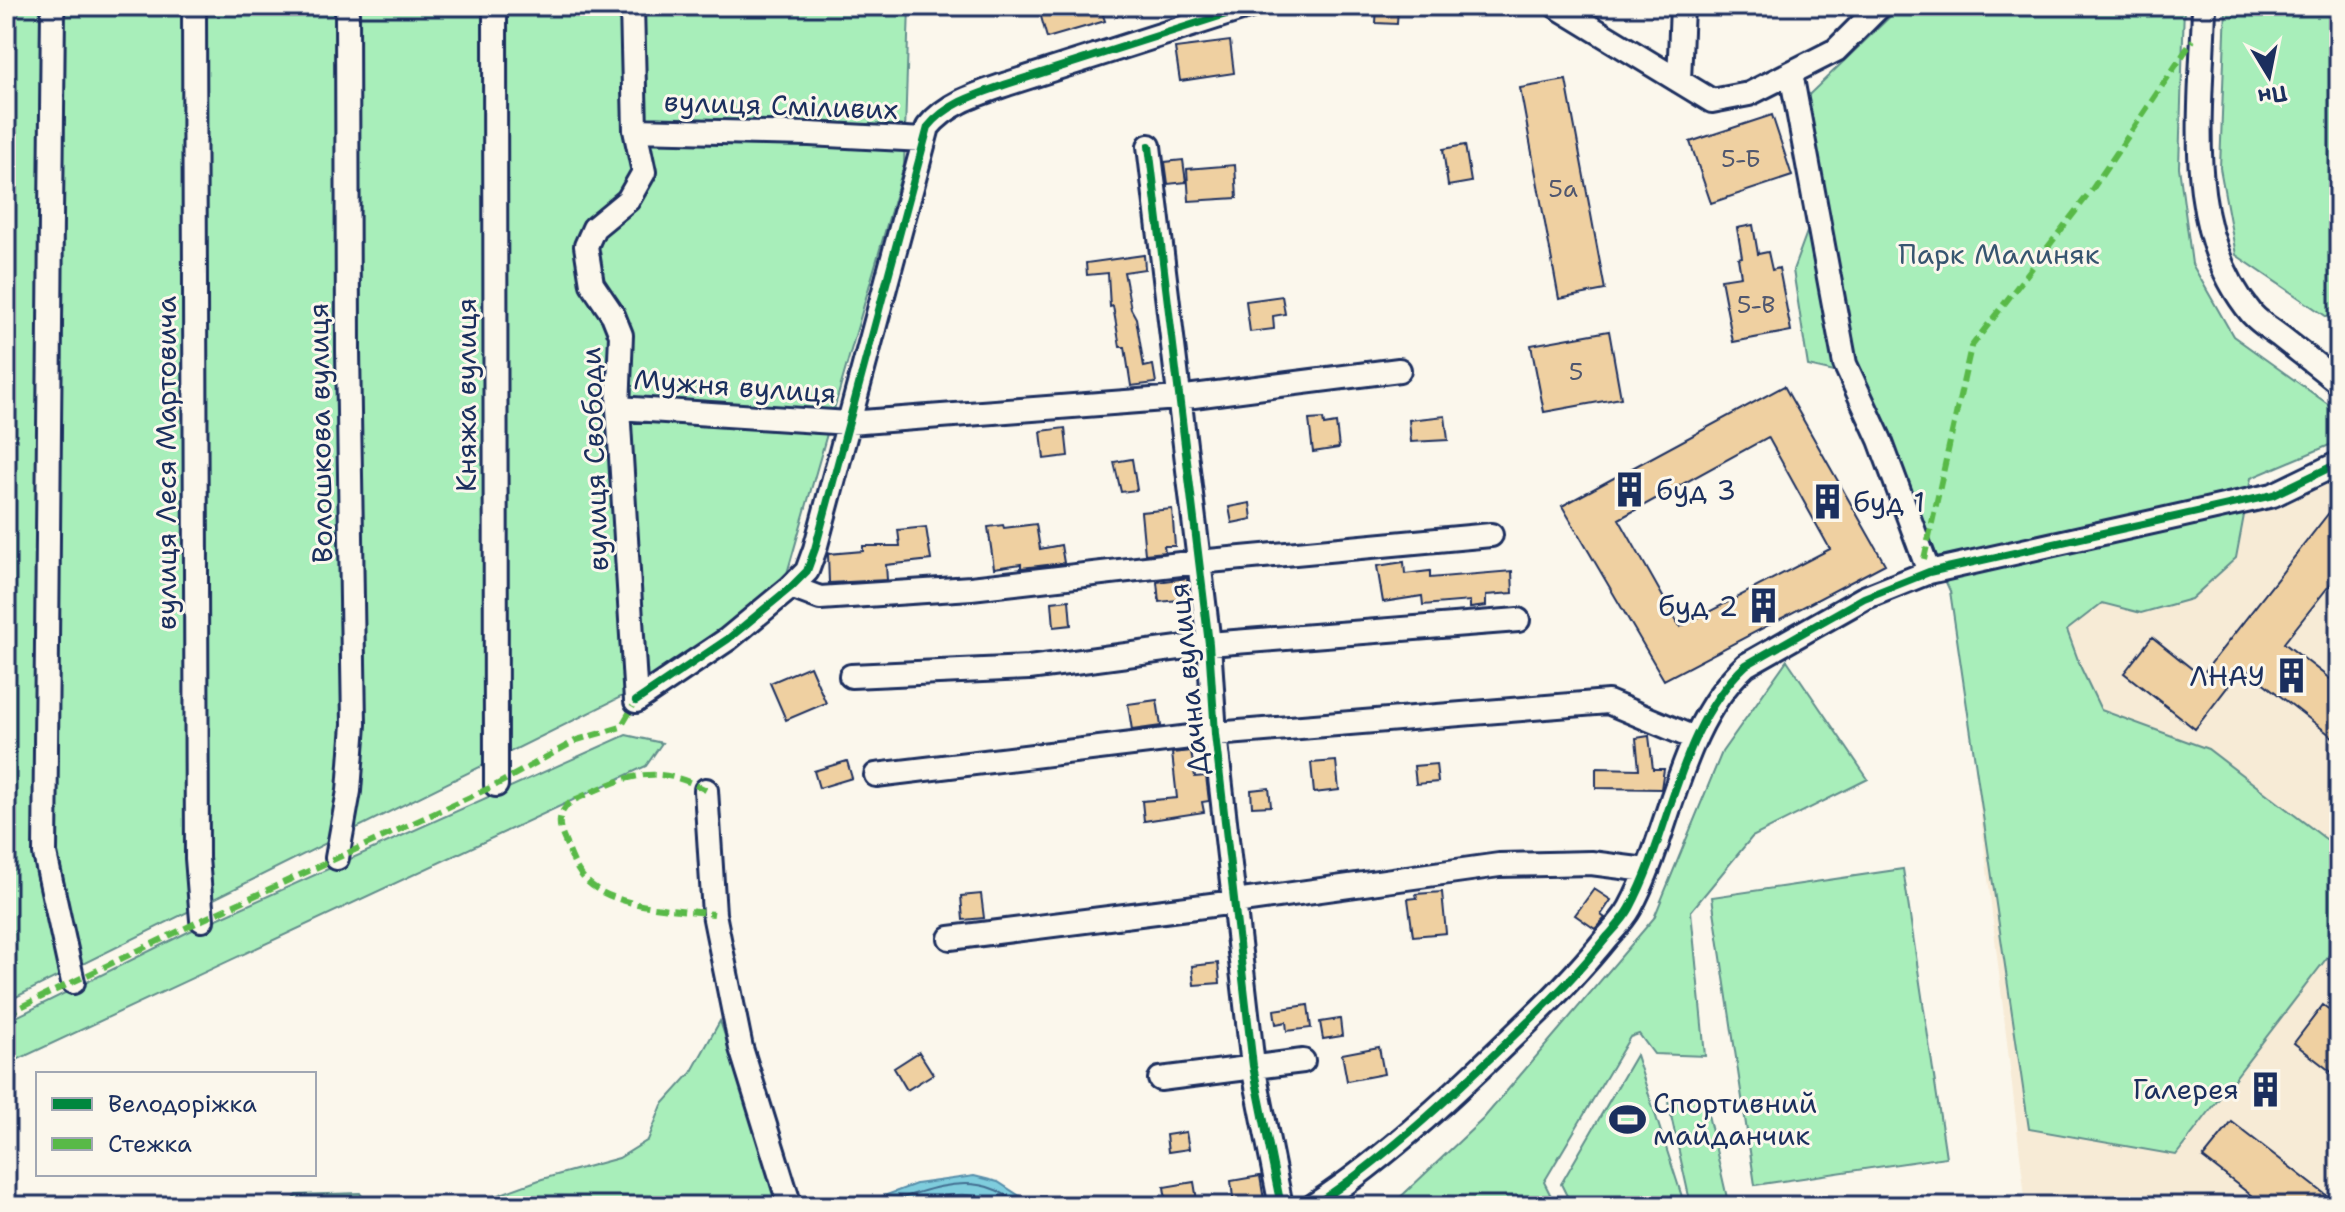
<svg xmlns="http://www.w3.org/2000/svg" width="2345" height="1212" viewBox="0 0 2345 1212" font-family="'Shantell Sans',sans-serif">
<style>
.built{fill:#f7ebd6}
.green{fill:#a8eeba;stroke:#628e8c;stroke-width:2}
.water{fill:#7fcddd;stroke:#578eaa;stroke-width:2}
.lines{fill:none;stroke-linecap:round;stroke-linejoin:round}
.shore{stroke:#436e91;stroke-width:2}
.building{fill:#efd0a1;stroke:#1b2f5e;stroke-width:2;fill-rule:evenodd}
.minor-casing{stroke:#1b2f5e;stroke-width:28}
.minor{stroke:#fbf7ec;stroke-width:22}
.quiet{stroke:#58b947;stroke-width:6;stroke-dasharray:12 6;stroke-linecap:butt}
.cycleway-casing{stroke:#fbf7ec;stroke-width:13}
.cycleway{stroke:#00873e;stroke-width:8}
.labels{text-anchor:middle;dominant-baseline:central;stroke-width:6;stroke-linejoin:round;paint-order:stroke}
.number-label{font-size:24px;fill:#50576f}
.street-label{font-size:28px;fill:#1b2f5e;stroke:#fbf7ec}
.park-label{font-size:28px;fill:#375570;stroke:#fbf7ec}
.poi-label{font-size:28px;fill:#1b2f5e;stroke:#fbf7ec;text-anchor:start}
</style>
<rect width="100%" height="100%" fill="#fbf7ec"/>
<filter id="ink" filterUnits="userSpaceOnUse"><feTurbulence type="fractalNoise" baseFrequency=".0125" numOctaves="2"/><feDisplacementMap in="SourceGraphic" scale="16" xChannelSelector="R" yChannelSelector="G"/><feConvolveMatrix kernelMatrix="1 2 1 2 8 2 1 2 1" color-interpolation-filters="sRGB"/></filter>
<g filter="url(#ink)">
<path class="built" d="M 2339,478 L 2339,1206 L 2026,1206 L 1954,585 L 2206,525 Z"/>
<path class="green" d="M 6,6 L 909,6 L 904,165 L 782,591 L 627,694 L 6,1002 Z
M 1901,6 L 2184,6 L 2179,167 L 2192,264 L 2233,336 L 2339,412 L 2339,441 L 2251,478 L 2236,558 L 2191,599 L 2141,613 L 2102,603 L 2067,630 L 2081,668 L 2101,710 L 2208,749 L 2339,849 L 2339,942 L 2176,1155 L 2029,1129 L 1950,591 L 1852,376 L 1808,366 L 1793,270 L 1814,213 L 1791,112 Z
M 2226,6 L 2339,6 L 2339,325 L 2236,255 L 2220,168 Z
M 1787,660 L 1868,779 L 1752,837 L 1691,911 L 1705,1056 L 1654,1054 L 1639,1034 L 1630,1037 L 1544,1182 L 1556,1206 L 1391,1206 L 1483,1119 L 1654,918 L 1722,752 Z
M 626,735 L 662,743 L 646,766 L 6,1065 L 6,1022 L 188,932 Z
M 1903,869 L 1946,1157 L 1755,1185 L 1712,897 Z
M 720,1021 L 781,1202 L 764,1206 L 518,1206 L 495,1196 L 542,1179 L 619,1158 L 648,1140 L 662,1105 L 691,1073 Z
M 1636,1055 L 1685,1206 L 1572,1206 L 1561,1184 Z
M 1704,1097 L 1727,1198 L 1731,1206 L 1692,1206 L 1690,1201 L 1668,1102 Z
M 360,1193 L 369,1206 L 289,1206 L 297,1195 Z"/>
<path class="water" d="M 974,1176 L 998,1182 L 1029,1202 L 1029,1206 L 869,1206 L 873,1200 L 916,1184 Z"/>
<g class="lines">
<path class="shore" d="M 880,1206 C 913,1194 958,1175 993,1189 C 1003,1192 1012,1200 1020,1206
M 909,1206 C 938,1195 975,1188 1002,1206"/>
</g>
<path class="building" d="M 1038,6 L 1100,6 L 1105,21 L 1047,38 Z
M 1377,6 L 1398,6 L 1397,24 L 1376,23 Z
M 1230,41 L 1234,73 L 1180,81 L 1175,48 Z
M 1566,80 L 1605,290 L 1559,299 L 1520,88 Z
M 1772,115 L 1792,176 L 1711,203 L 1690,142 Z
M 1465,145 L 1471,182 L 1448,186 L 1443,149 Z
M 1183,160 L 1186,182 L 1168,184 L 1165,162 Z
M 1235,165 L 1237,198 L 1189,201 L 1187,169 Z
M 1753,225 L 1758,254 L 1768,252 L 1772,270 L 1779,268 L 1791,331 L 1733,342 L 1721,279 L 1741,276 L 1738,258 L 1742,257 L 1737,228 Z
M 1144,255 L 1145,269 L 1124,272 L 1131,309 L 1136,318 L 1144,367 L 1153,365 L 1156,383 L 1131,386 L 1125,347 L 1120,347 L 1113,306 L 1110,307 L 1108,273 L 1087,275 L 1086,263 Z
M 1282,296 L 1285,314 L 1273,316 L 1274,329 L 1250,332 L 1246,301 Z
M 1609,331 L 1621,398 L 1544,412 L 1531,345 Z
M 1784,386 L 1885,564 L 1664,680 L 1562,506 ZM 1768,437 L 1830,549 L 1680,627 L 1619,519 Z
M 1445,416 L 1448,440 L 1411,442 L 1409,420 Z
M 1323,419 L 1324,425 L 1336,423 L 1339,448 L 1313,452 L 1309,420 Z
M 1065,428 L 1068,456 L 1044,459 L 1041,431 Z
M 1132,459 L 1137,490 L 1121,492 L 1114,462 Z
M 2339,500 L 2339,573 L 2284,643 L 2339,686 L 2339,742 L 2243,667 L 2195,729 L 2124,673 L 2152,637 L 2201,676 Z
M 1250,503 L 1252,519 L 1232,523 L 1229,507 Z
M 1172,509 L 1175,546 L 1164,546 L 1165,552 L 1145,554 L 1141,512 Z
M 1036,524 L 1040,549 L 1061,545 L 1064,563 L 1021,568 L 1021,564 L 994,568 L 988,527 L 1003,525 L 1004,528 Z
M 926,527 L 931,560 L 886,565 L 887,580 L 829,583 L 828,554 L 863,551 L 863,546 L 900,546 L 898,530 Z
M 1404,562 L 1405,574 L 1430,571 L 1430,578 L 1512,571 L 1513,593 L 1486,595 L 1486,606 L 1470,608 L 1470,601 L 1423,605 L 1422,596 L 1383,602 L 1377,566 Z
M 1187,578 L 1189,599 L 1159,602 L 1157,582 Z
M 1069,600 L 1071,625 L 1054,627 L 1052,602 Z
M 810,666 L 826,703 L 786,720 L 770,683 Z
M 1157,700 L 1161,726 L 1132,730 L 1128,704 Z
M 1649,736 L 1653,769 L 1664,769 L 1661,789 L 1596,788 L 1596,768 L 1639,769 L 1636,738 Z
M 1191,751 L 1195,777 L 1206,776 L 1209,801 L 1202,802 L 1204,812 L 1144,821 L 1142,801 L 1177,798 L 1172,753 Z
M 847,761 L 852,778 L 819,788 L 814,771 Z
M 1336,761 L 1339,790 L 1314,793 L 1311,763 Z
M 1436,764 L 1438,782 L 1416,784 L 1414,766 Z
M 1269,788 L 1271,806 L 1252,807 L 1251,790 Z
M 1594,889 L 1611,900 L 1601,915 L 1605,918 L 1595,929 L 1575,915 Z
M 1442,892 L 1446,933 L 1413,936 L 1408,899 L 1417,898 L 1416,894 Z
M 981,894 L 984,918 L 963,920 L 961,896 Z
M 1218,963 L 1220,983 L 1194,985 L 1192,966 Z
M 1308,1005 L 1311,1028 L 1287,1031 L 1286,1022 L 1276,1024 L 1274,1010 Z
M 2323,1005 L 2339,1017 L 2339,1078 L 2294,1043 Z
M 1340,1019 L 1342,1036 L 1323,1039 L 1320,1022 Z
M 1379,1047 L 1384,1074 L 1347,1081 L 1342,1054 Z
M 919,1052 L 933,1074 L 907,1090 L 894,1068 Z
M 2232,1122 L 2339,1205 L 2339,1206 L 2265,1206 L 2203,1158 Z
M 1186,1132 L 1189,1149 L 1168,1152 L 1166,1135 Z
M 1260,1176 L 1265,1206 L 1234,1206 L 1231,1181 Z
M 1194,1182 L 1198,1206 L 1167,1206 L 1164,1187 Z"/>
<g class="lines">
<defs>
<path id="minor" d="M 53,6 L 45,854 L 73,982
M 194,6 L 197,858 L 202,920
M 495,6 L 496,785
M 632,6 L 635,130 L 644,172 L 628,200 L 594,228 L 586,246 L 592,284 L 613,315 L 621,335 L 618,408 L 636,701
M 1556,6 L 1712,101 L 1749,94 L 1836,50 L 1880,6
M 2204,6 C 2202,109 2181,229 2252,314 C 2260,323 2272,330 2281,337 C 2300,352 2320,367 2339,383
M 1791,73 L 1845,364 L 1880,440 L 1929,572
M 1679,81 L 1682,6
M 635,130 L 809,134 L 924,140
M 1149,146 L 1209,644 L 1215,734 L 1253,1066 L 1281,1206
M 618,408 L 849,423 L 1178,398 L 1399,370
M 791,587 L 820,598 L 971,588 L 1198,562 L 1491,535
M 851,676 L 1029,668 L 1209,644 L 1518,620
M 636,701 L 728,639 L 791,587 L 807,571 L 815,549 L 928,127 C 947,103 978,94 1007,84 L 1251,6
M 876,775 L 1215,734 L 1608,702 L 1694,738
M 706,790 L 714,914 L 741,1048 L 790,1206
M 337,858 L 349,791 L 354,724 L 348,350 L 347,6
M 950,938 L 1235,902 L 1499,865 L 1591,863 L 1646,870
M 1160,1079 L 1303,1061
M 1313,1206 C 1392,1154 1461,1087 1529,1021 C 1557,994 1583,967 1607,937 C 1615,928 1624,919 1630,908 C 1672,830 1678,728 1746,665 L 1864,598 L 1929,572 L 2273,495 L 2339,463"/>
</defs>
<use href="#minor" class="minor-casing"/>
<use href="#minor" class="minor"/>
<path class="quiet" d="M 1924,559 L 1971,347 L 2091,191 L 2193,40
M 706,790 C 652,761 623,778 572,801 C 558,812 557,823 564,839 C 569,850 573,863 580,873 C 604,909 674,908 714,914
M 6,1014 L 202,920 L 496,785 L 577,740 L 621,727 L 636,701"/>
<defs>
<path id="cycleway" d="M 1149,146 L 1209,644 L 1215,734 L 1253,1066 L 1281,1206
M 636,701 L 728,639 L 791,587 L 807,571 L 815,549 L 928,127 C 947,103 978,94 1007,84 L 1251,6
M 1313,1206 C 1392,1154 1461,1087 1529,1021 C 1557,994 1583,967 1607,937 C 1615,928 1624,919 1630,908 C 1672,830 1678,728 1746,665 L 1864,598 L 1929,572 L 2273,495 L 2339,463"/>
</defs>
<use href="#cycleway" class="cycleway-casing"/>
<use href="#cycleway" class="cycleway"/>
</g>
</g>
<defs>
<symbol id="building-bare" viewBox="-9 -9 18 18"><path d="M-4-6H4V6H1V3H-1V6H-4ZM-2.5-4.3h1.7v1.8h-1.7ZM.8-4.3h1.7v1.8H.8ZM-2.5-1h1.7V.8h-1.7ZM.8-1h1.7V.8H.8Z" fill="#1b2f5e" stroke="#fbf7ec" stroke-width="2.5" paint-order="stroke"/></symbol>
<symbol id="stadium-bare" viewBox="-9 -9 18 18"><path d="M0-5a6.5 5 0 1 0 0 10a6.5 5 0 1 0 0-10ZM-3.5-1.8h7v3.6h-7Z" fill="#1b2f5e" stroke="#fbf7ec" stroke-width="2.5" paint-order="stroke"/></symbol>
</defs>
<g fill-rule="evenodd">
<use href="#building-bare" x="1604" y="464" width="51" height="51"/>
<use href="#building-bare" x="1802" y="476" width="51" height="51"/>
<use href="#building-bare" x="1738" y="580" width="51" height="51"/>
<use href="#building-bare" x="2266" y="650" width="51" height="51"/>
<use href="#building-bare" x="2240" y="1064" width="51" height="51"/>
<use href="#stadium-bare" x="1602" y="1094" width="51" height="51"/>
</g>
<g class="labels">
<g class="number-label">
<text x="1741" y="159">5-Б</text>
<text x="1563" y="189">5а</text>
<text x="1756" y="305">5-В</text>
<text x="1576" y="372">5</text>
</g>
<g class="street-label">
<text transform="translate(781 105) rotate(2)">вулиця Сміливих</text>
<text transform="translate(735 386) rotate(4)">Мужня вулиця</text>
<text transform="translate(466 395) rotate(-90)">Княжа вулиця</text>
<text transform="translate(320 433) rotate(-91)">Волошкова вулиця</text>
<text transform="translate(594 459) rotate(-92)">вулиця Свободи</text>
<text transform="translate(166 463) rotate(-90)">вулиця Леся Мартовича</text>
<text transform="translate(1188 679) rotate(-96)">Дачна вулиця</text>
</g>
<g class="park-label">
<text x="1999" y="254">Парк Малиняк</text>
</g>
<g class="poi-label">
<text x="1656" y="490">буд 3</text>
<text x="1853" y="502">буд 1</text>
<text x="1738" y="606" text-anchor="end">буд 2</text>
<text x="2265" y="676" text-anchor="end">ЛНАУ</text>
<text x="2239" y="1089" text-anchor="end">Галерея</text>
<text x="1653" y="1103">Спортивний<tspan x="1653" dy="32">майданчик</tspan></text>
</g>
</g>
<rect width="2345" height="1212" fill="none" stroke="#fbf7ec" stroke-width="32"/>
<rect x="16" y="16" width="2313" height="1180" fill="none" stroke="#1b2f5e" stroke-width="3" filter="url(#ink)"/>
<rect x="36" y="1072" width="280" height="104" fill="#fbf7ec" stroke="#a1a7b3" stroke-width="2"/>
<rect x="52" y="1098" width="40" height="12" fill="#00873e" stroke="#a1a7b3" stroke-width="2"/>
<text x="108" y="1112" font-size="24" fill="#1b2f5e">Велодоріжка</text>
<rect x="52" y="1138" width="40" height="12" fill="#58b947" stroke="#a1a7b3" stroke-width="2"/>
<text x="108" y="1152" font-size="24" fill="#1b2f5e">Стежка</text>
<g transform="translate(2269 76) rotate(170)" stroke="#fbf7ec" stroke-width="6" paint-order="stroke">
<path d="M0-6L14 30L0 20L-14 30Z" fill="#1b2f5e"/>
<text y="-12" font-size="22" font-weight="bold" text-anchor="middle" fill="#1b2f5e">Пн</text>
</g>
</svg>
